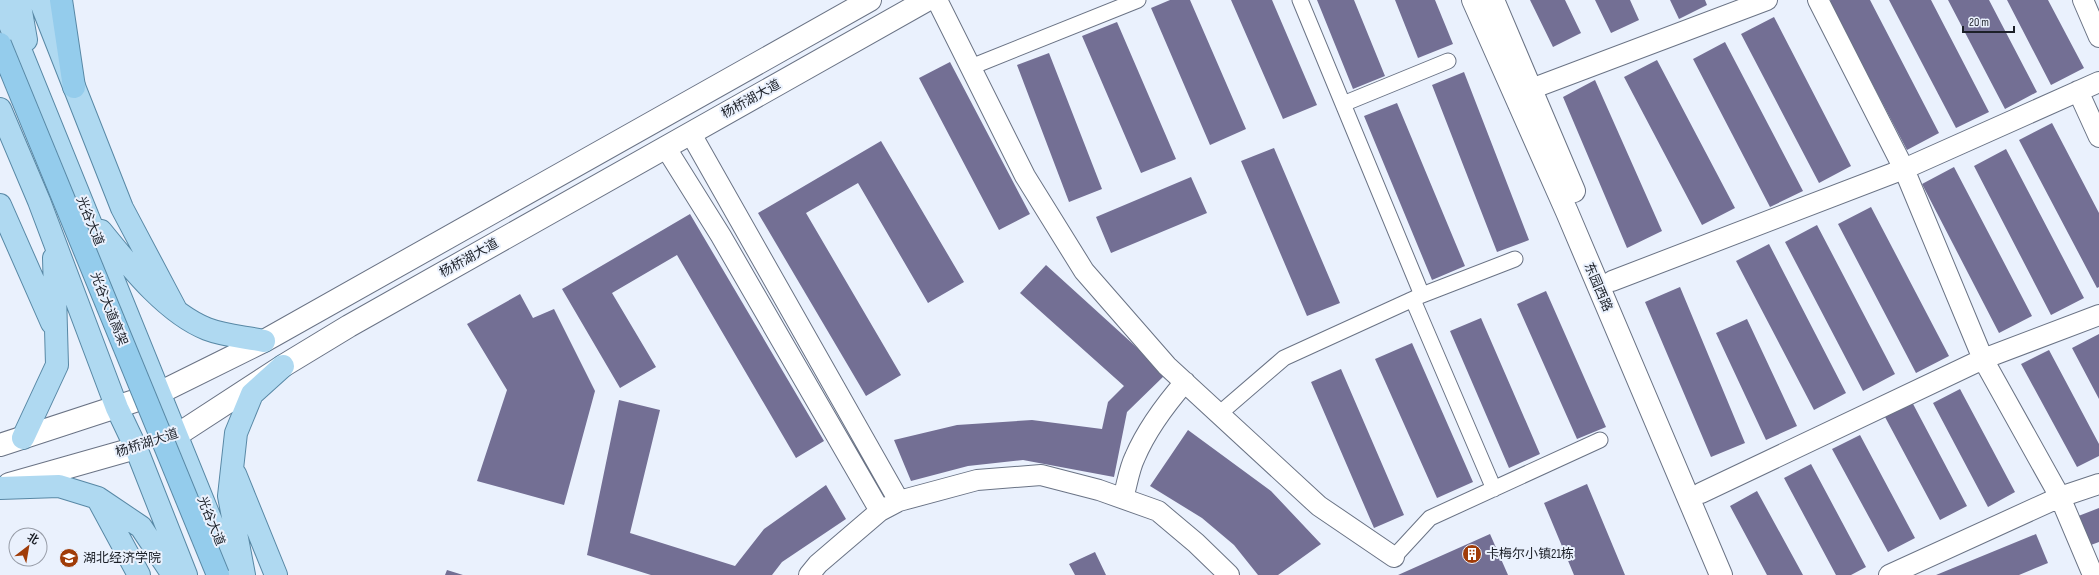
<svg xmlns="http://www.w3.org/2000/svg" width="2099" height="575" viewBox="0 0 2099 575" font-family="'Sofia Sans Condensed','Noto Sans SC',sans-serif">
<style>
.building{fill:#736f94}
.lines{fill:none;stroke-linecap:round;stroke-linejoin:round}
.pedestrian-casing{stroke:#6a7385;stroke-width:17}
.minor-casing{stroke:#6a7385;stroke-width:22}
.secondary-casing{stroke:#6a7385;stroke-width:24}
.primary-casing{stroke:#5888a5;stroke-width:24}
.trunk-casing{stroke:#5888a5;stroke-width:24}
.pedestrian{stroke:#fff;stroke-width:15}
.minor{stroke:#fff;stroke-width:20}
.secondary{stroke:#fff;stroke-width:22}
.primary{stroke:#afd9f1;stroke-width:22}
.trunk{stroke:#94ccec;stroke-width:22}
.trunk-bridge-casing{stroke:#5888a5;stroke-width:24;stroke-linecap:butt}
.trunk-bridge{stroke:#94ccec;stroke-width:22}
.labels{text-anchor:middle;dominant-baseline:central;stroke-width:4;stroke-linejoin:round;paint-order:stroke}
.street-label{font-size:13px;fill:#1c2028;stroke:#eaf1fd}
.poi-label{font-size:13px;fill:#1c2028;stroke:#eaf1fd;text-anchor:start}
</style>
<rect width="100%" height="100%" fill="#eaf1fd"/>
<path class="building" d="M 1170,0 L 1190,0 L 1246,129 L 1210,145 L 1151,8 Z
M 1231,0 L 1272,0 L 1317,105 L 1283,119 Z
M 1317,0 L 1354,0 L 1385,76 L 1353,89 Z
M 1395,0 L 1435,0 L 1453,44 L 1418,58 Z
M 1530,0 L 1565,0 L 1581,33 L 1553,47 Z
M 1595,0 L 1630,0 L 1639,20 L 1611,33 Z
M 1670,0 L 1705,0 L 1707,5 L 1679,19 Z
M 1831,0 L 1870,0 L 1939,133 L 1907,150 L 1829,1 Z
M 1889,0 L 1931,0 L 1989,112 L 1956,128 Z
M 1948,0 L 1989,0 L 2037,92 L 2005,109 Z
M 2007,0 L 2048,0 L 2084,68 L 2051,85 Z
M 1774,17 L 1851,166 L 1819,183 L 1741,34 Z
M 1117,22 L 1176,159 L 1141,173 L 1082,36 Z
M 1725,42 L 1803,191 L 1770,207 L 1693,59 Z
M 1049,53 L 1102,189 L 1069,202 L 1017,65 Z
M 1657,60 L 1735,208 L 1702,225 L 1624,77 Z
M 950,62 L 1030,214 L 999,230 L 919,78 Z
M 1464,72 L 1529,240 L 1497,252 L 1432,85 Z
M 1595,80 L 1662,231 L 1627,248 L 1563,97 Z
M 1397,103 L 1465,266 L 1432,280 L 1364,116 Z
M 2052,123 L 2099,213 L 2099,287 L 2097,288 L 2019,140 Z
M 881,141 L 964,282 L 928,303 L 858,183 L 806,213 L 901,375 L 866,396 L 758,213 Z
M 1274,148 L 1340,303 L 1307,316 L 1241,161 Z
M 2006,149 L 2084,298 L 2051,315 L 1974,166 Z
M 1954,167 L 2032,316 L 1999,333 L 1922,184 Z
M 1191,177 L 1207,213 L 1111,253 L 1096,217 Z
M 1871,207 L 1949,356 L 1916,373 L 1838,224 Z
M 690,214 L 824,441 L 796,458 L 677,255 L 612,293 L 656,367 L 620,388 L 562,289 Z
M 1817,225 L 1895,374 L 1863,391 L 1785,242 Z
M 1769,244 L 1846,393 L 1814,410 L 1736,261 Z
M 1046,265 L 1166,374 L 1127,412 L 1114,477 L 1023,460 L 968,466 L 911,481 L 894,440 L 957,425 L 1032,420 L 1102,429 L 1108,402 L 1124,386 L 1020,293 Z
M 1680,287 L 1745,443 L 1711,457 L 1645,302 Z
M 1546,291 L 1606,427 L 1577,439 L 1517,304 Z
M 520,294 L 533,318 L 554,309 L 595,391 L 564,505 L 477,481 L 507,390 L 467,324 Z
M 1481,318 L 1540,454 L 1509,468 L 1450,331 Z
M 1747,319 L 1797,426 L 1766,440 L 1716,333 Z
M 2099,334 L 2099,399 L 2072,348 Z
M 1412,343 L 1473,482 L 1437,498 L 1375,359 Z
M 2049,350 L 2099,444 L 2099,456 L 2077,467 L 2021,364 Z
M 1341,369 L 1404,515 L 1374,528 L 1311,382 Z
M 1960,389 L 2015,492 L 1988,507 L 1933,403 Z
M 619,400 L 660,410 L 630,533 L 735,566 L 764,529 L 826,485 L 846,519 L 782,562 L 772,575 L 651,575 L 587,555 Z
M 1912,402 L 1967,506 L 1940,520 L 1885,417 Z
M 1188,430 L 1271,491 L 1321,544 L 1278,575 L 1258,575 L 1234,545 L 1202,518 L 1150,486 Z
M 1860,435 L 1915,538 L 1888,552 L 1832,449 Z
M 1811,464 L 1866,567 L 1851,575 L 1836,575 L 1784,478 Z
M 1587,484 L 1625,575 L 1574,575 L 1544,503 Z
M 1757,491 L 1803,575 L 1767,575 L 1730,506 Z
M 2099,508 L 2099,542 L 2080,549 L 2068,520 Z
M 1490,534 L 1508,575 L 1398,575 Z
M 2036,534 L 2048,563 L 2019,575 L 1936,575 Z
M 1095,552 L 1106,575 L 1075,575 L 1069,564 Z
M 447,570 L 463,575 L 445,575 Z"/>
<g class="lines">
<defs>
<path id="pedestrian" d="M 1300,0 L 1422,295
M 971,67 L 1138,0
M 1343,104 L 1448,61
M 1413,300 L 1494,489
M 1219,414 L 1284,358 L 1422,295 L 1515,259
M 1394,557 L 1430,518 L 1600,440"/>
<path id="minor" d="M 937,0 L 1025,176 L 1084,271 L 1167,366 L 1319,506 L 1394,557
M 1818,0 L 1904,169 L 1983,359 L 2060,497 L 2099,484
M 2083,0 L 2099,37
M 1531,89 L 1767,0
M 2078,91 L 2099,137
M 691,134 L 899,501
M 666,148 L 721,236 L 880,511
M 1612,281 L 1904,169 L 2099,82
M 1701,493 L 1983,359 L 2099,315
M 1123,498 C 1127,485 1129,469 1135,457 C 1147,429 1165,405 1185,382
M 809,575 L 818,564 L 880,511 L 899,501 L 977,480 L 1041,475 L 1099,490 L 1158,511 L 1196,543 L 1229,575
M 1889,575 L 2060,497 L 2093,575"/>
<path id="secondary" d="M 1473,0 L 1567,212 L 1721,575
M 1493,0 L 1574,191
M 177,435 L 283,366 L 349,326 L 927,0
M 0,445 L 159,393 L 264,341 L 870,0
M 9,484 L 136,448"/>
<path id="primary" d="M 0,0 L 233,575
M 19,0 L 26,40
M 40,0 L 122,208 L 176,310
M 0,109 L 39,201 L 117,408 L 136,448 L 186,575
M 0,205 L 52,323
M 101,231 C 128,264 166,313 207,329 C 225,336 246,337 264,341
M 23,438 L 57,365 L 54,258
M 235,474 L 276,575
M 0,488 L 59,486 L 98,498 L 141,527 L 173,575
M 99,501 L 139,575
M 244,575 L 229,496 L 236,433 L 252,394 L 283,366"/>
<path id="trunk" d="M 61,0 L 74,87"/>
</defs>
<use href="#pedestrian" class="pedestrian-casing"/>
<use href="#minor" class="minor-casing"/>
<use href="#secondary" class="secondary-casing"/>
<use href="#primary" class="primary-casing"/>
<use href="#trunk" class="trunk-casing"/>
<use href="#pedestrian" class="pedestrian"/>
<use href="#minor" class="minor"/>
<use href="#secondary" class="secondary"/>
<use href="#primary" class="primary"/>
<use href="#trunk" class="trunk"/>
<defs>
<path id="trunk-bridge" d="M 0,44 L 218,575"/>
</defs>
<use href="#trunk-bridge" class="trunk-bridge-casing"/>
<use href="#trunk-bridge" class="trunk-bridge"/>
</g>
<defs>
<symbol id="building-disc" viewBox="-11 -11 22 22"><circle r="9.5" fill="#a03c08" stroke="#eaf1fd"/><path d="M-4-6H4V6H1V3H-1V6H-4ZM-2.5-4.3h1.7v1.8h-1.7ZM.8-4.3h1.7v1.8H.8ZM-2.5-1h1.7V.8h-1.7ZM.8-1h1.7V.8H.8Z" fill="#fff"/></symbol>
<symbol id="university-disc" viewBox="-11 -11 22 22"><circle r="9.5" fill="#a03c08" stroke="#eaf1fd"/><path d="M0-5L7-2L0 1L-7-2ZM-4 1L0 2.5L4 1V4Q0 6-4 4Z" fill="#fff"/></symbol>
</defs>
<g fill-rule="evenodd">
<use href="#building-disc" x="1461" y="543" width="22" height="22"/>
<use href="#university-disc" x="58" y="547" width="22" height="22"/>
</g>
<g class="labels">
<g class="street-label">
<text transform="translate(751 99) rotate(-29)">杨桥湖大道</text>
<text transform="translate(90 221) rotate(68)">光谷大道</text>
<text transform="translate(469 258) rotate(-29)">杨桥湖大道</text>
<text transform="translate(1598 287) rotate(67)">东园西路</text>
<text transform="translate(109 309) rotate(68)">光谷大道高架</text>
<text transform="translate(147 443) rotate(-18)">杨桥湖大道</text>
<text transform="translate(211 521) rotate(68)">光谷大道</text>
</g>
<g class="poi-label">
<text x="1486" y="554">卡梅尔小镇21栋</text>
<text x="83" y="558">湖北经济学院</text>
</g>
</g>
<g transform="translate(28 547) rotate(31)"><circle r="19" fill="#eaf1fd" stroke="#989da8"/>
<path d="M0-3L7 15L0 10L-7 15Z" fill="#a03c08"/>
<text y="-6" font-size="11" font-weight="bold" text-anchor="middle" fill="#1c2028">北</text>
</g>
<path d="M1963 26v6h51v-6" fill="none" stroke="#1c2028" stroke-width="2"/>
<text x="1969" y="26" font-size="12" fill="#1c2028" stroke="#eaf1fd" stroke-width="3" paint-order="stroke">20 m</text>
</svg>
